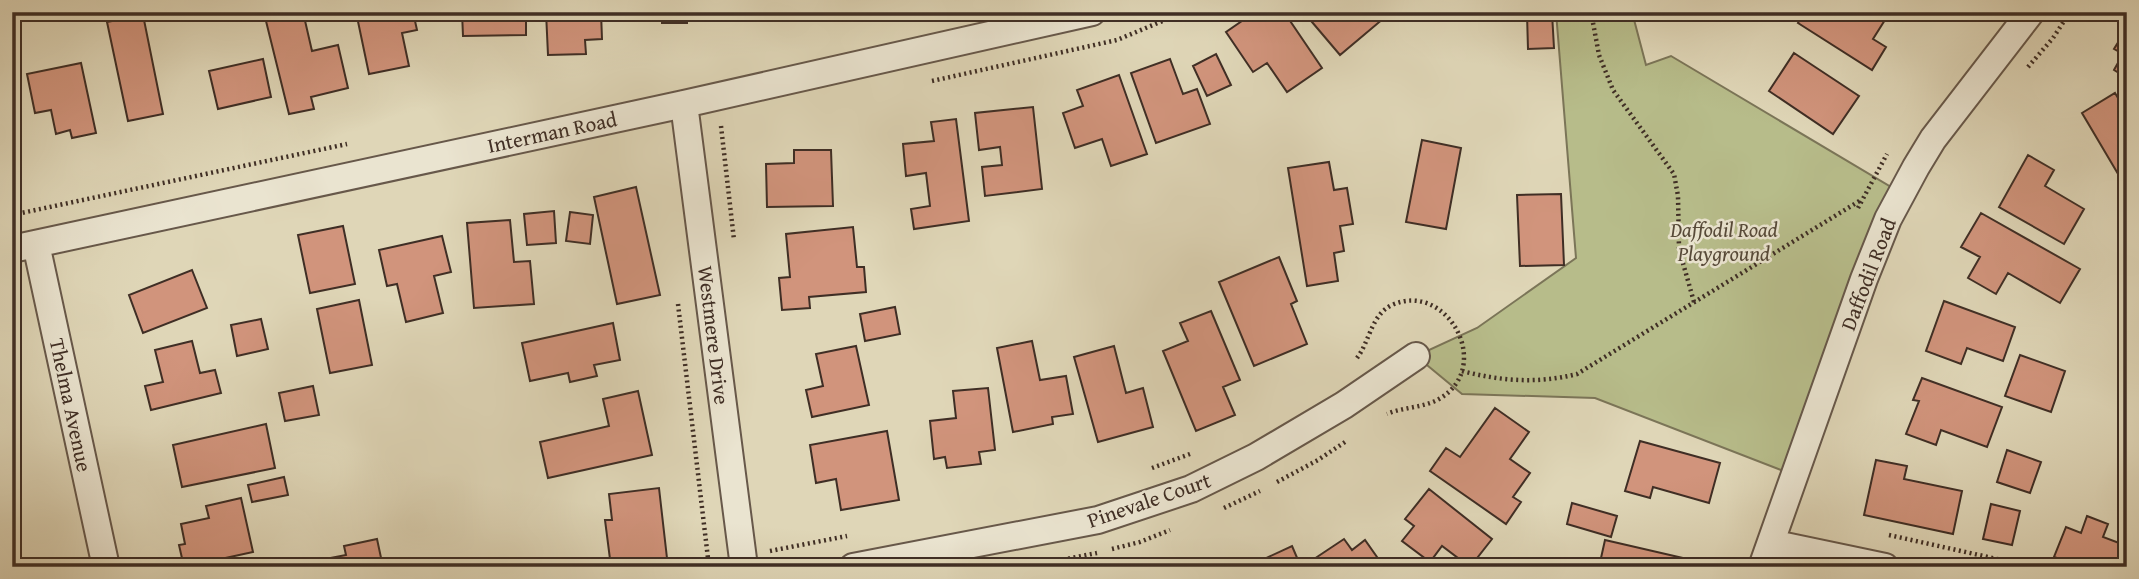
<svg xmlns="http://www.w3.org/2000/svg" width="2139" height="579" viewBox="0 0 2139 579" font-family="'Gentium Book Plus',serif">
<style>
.green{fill:#b7bc8a;stroke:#7b7558;stroke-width:2}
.building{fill:#d1947c;stroke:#3f2e25;stroke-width:2}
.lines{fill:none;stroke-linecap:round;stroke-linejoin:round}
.minor-casing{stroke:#67584a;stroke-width:30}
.path{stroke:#3f2e25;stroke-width:4.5;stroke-dasharray:2 3.5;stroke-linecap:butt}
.minor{stroke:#eae4d0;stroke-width:26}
.labels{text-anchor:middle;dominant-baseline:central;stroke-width:5;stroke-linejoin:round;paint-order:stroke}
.street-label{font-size:21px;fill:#3f2e25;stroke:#eae4d0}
.park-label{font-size:21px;font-style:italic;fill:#574a39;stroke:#eae4d0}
</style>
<rect width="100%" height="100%" fill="#dfd6b7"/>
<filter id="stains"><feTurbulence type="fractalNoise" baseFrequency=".00286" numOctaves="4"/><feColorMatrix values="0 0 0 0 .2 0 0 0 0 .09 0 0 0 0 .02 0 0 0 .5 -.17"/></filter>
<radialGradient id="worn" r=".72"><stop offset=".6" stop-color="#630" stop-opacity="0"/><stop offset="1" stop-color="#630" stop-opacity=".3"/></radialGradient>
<path class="green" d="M 1556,12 L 1632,12 L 1646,65 L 1671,56 L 1901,193 L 1794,475 L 1595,398 L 1462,394 L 1416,356 L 1477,328 L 1576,258 Z"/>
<path class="building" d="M 287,12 L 303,12 L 312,51 L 338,45 L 348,88 L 311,97 L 314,109 L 289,114 L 265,17 Z
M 356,12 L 413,12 L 417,30 L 402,33 L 409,66 L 369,74 Z
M 462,12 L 526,12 L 526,35 L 463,36 Z
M 546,12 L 601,12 L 602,39 L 585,40 L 586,54 L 548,55 Z
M 662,12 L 687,12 L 687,23 L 662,23 Z
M 1255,12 L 1284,12 L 1322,68 L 1287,92 L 1267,63 L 1253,72 L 1226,32 Z
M 1323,12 L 1389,12 L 1390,13 L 1340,55 L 1312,22 Z
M 1805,12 L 1890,12 L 1873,39 L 1886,47 L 1872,70 L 1798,23 Z
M 1552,13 L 1554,48 L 1528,49 L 1527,14 Z
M 143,15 L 163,114 L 128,121 L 107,22 Z
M 2127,28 L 2127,78 L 2114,70 L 2123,54 L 2114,49 Z
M 1794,53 L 1859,96 L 1833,134 L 1769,91 Z
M 1216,54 L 1231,85 L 1207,96 L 1193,66 Z
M 263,59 L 271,97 L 218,109 L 209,71 Z
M 1170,59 L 1183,94 L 1197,89 L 1210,124 L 1156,143 L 1131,73 Z
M 81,63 L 96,133 L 72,138 L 70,130 L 56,134 L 51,110 L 35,113 L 27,74 Z
M 1119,75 L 1147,154 L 1111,166 L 1102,139 L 1075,148 L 1063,113 L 1083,106 L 1077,90 Z
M 2115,93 L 2127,113 L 2127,176 L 2121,179 L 2082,113 Z
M 1033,107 L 1042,189 L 985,196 L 982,167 L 1002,165 L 1000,147 L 979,150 L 975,113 Z
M 956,119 L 969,221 L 914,229 L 911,209 L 930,206 L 926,173 L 906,176 L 903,144 L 934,141 L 931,122 Z
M 1422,140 L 1461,148 L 1446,229 L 1406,222 Z
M 794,150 L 831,150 L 833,206 L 767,207 L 766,164 L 794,163 Z
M 2028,155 L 2054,170 L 2045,186 L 2084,209 L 2064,244 L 1999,207 Z
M 1329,162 L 1334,190 L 1347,188 L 1353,224 L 1340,226 L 1344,251 L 1334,253 L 1338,281 L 1307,286 L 1288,168 Z
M 636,187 L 660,295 L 617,304 L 594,197 Z
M 1561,194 L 1564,265 L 1520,266 L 1517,195 Z
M 554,211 L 556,243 L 527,245 L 524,214 Z
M 570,212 L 593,215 L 590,244 L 566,241 Z
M 1981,213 L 2080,269 L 2060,303 L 2008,273 L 1996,294 L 1968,278 L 1980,257 L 1961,247 Z
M 510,220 L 514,262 L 530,261 L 534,304 L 474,308 L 467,223 Z
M 343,226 L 355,284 L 310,293 L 298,235 Z
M 853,227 L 857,267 L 864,267 L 866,292 L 809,297 L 810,308 L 782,310 L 779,278 L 790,277 L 786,234 Z
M 442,236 L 451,272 L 434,276 L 443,313 L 406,322 L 397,284 L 387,286 L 379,250 Z
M 1279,257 L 1297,301 L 1291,304 L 1307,344 L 1254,366 L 1219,282 Z
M 192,270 L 207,308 L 143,333 L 129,295 Z
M 359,300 L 372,365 L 330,373 L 317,309 Z
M 1944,301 L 2015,327 L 2003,361 L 1967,348 L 1961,364 L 1926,351 Z
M 895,307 L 900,334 L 865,341 L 860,314 Z
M 1211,311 L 1240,380 L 1223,387 L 1235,415 L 1196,431 L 1163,351 L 1188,341 L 1180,323 Z
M 261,319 L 268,349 L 237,356 L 231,325 Z
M 613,323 L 620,360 L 594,365 L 597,376 L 570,382 L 568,373 L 530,381 L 522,343 Z
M 192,341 L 200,373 L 215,370 L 221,393 L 151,410 L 145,386 L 163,382 L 155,350 Z
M 1032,341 L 1040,380 L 1066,376 L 1073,414 L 1052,417 L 1053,424 L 1013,432 L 997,348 Z
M 856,346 L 869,405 L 812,417 L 806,390 L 823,386 L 816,354 Z
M 1114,346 L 1126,393 L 1143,388 L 1153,427 L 1098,442 L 1074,357 Z
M 2020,355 L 2065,371 L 2051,412 L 2005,396 Z
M 1922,378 L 2002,407 L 1987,447 L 1941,430 L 1936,445 L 1906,434 L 1919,401 L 1913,400 Z
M 313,386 L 319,415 L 285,421 L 279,393 Z
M 988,388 L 995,450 L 979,452 L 981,464 L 947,468 L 945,457 L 934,459 L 930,421 L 956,418 L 953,391 Z
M 638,391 L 652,455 L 548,478 L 540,442 L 609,426 L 603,399 Z
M 1495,408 L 1529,432 L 1510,459 L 1530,473 L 1513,497 L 1521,502 L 1506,524 L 1430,471 L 1446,448 L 1460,457 Z
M 266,424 L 275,468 L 182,487 L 173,445 Z
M 887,431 L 899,500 L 841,510 L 836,479 L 816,483 L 810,445 Z
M 1640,441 L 1720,463 L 1709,503 L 1653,487 L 1650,498 L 1625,491 Z
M 2007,450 L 2041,462 L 2030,493 L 1997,482 Z
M 1876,460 L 1907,466 L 1904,479 L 1962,491 L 1953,534 L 1864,515 Z
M 284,477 L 288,495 L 252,502 L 248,485 Z
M 659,488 L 668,567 L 611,567 L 605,520 L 612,520 L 609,494 Z
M 1429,489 L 1492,539 L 1470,567 L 1442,546 L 1430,562 L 1402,541 L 1414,526 L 1405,519 Z
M 241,498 L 253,552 L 184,567 L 179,545 L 185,544 L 181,524 L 209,518 L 206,506 Z
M 1572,503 L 1617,516 L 1611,537 L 1567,524 Z
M 1991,504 L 2020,511 L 2012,545 L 1983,539 Z
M 2087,516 L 2108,524 L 2103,537 L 2127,546 L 2127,567 L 2110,567 L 2089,559 L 2086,567 L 2083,567 L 2054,557 L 2066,527 L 2081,533 Z
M 377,539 L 383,567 L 284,567 L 346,555 L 344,546 Z
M 1344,539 L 1352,550 L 1365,540 L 1384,567 L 1319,567 L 1314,559 Z
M 1605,540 L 1683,558 L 1681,567 L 1599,567 Z
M 1292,546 L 1301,567 L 1247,567 Z"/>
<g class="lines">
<defs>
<path id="minor" d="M 684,104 L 744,567
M 36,244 L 106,567
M 12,249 L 684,104 L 1092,12
M 1771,543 L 1885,567
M 853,567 L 1098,520 L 1191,489 L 1256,457 L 1344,405 L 1416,356
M 1762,567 L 1864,279 L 1888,219 L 1916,167 L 1933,139 L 2031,12"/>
</defs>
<use href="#minor" class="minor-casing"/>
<path class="path" d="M 1591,12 L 1599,55 L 1613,90 L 1674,174 L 1678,196 L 1679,249 L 1694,302
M 2028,67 L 2053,38 L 2070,12
M 932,81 L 1117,40 L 1184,12
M 721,126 L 734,240
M 1858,208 L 1887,154
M 12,215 L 347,144
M 678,304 L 709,567
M 1357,358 C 1370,341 1371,315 1392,305 C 1447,280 1495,367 1439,399 C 1423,408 1403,407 1387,414
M 1462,371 C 1501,381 1537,384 1577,374 L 1861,200
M 1152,468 L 1190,454
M 1277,482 L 1318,460 L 1345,442
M 1224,508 L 1260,491
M 1889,535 L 2033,567
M 1112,549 L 1140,542 L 1170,530
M 770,551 L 847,536
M 1025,567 L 1097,553"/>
<use href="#minor" class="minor"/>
</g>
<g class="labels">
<g class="street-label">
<text transform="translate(552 132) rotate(-12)">Interman Road</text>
<text transform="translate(1868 274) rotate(-69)">Daffodil Road</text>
<text transform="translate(714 335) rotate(83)">Westmere Drive</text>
<text transform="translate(71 405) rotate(78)">Thelma Avenue</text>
<text transform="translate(1149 500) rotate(-19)">Pinevale Court</text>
</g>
<g class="park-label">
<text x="1724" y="229">Daffodil Road<tspan x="1724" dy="24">Playground</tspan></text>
</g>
</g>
<rect width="2139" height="579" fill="none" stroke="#dfd6b7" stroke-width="42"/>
<rect x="14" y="14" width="2111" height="551" fill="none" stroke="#3f2e25" stroke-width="3.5"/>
<rect x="21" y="21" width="2097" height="537" fill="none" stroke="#3f2e25" stroke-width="2"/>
<rect width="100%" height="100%" filter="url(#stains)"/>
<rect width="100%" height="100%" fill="url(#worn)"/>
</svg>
